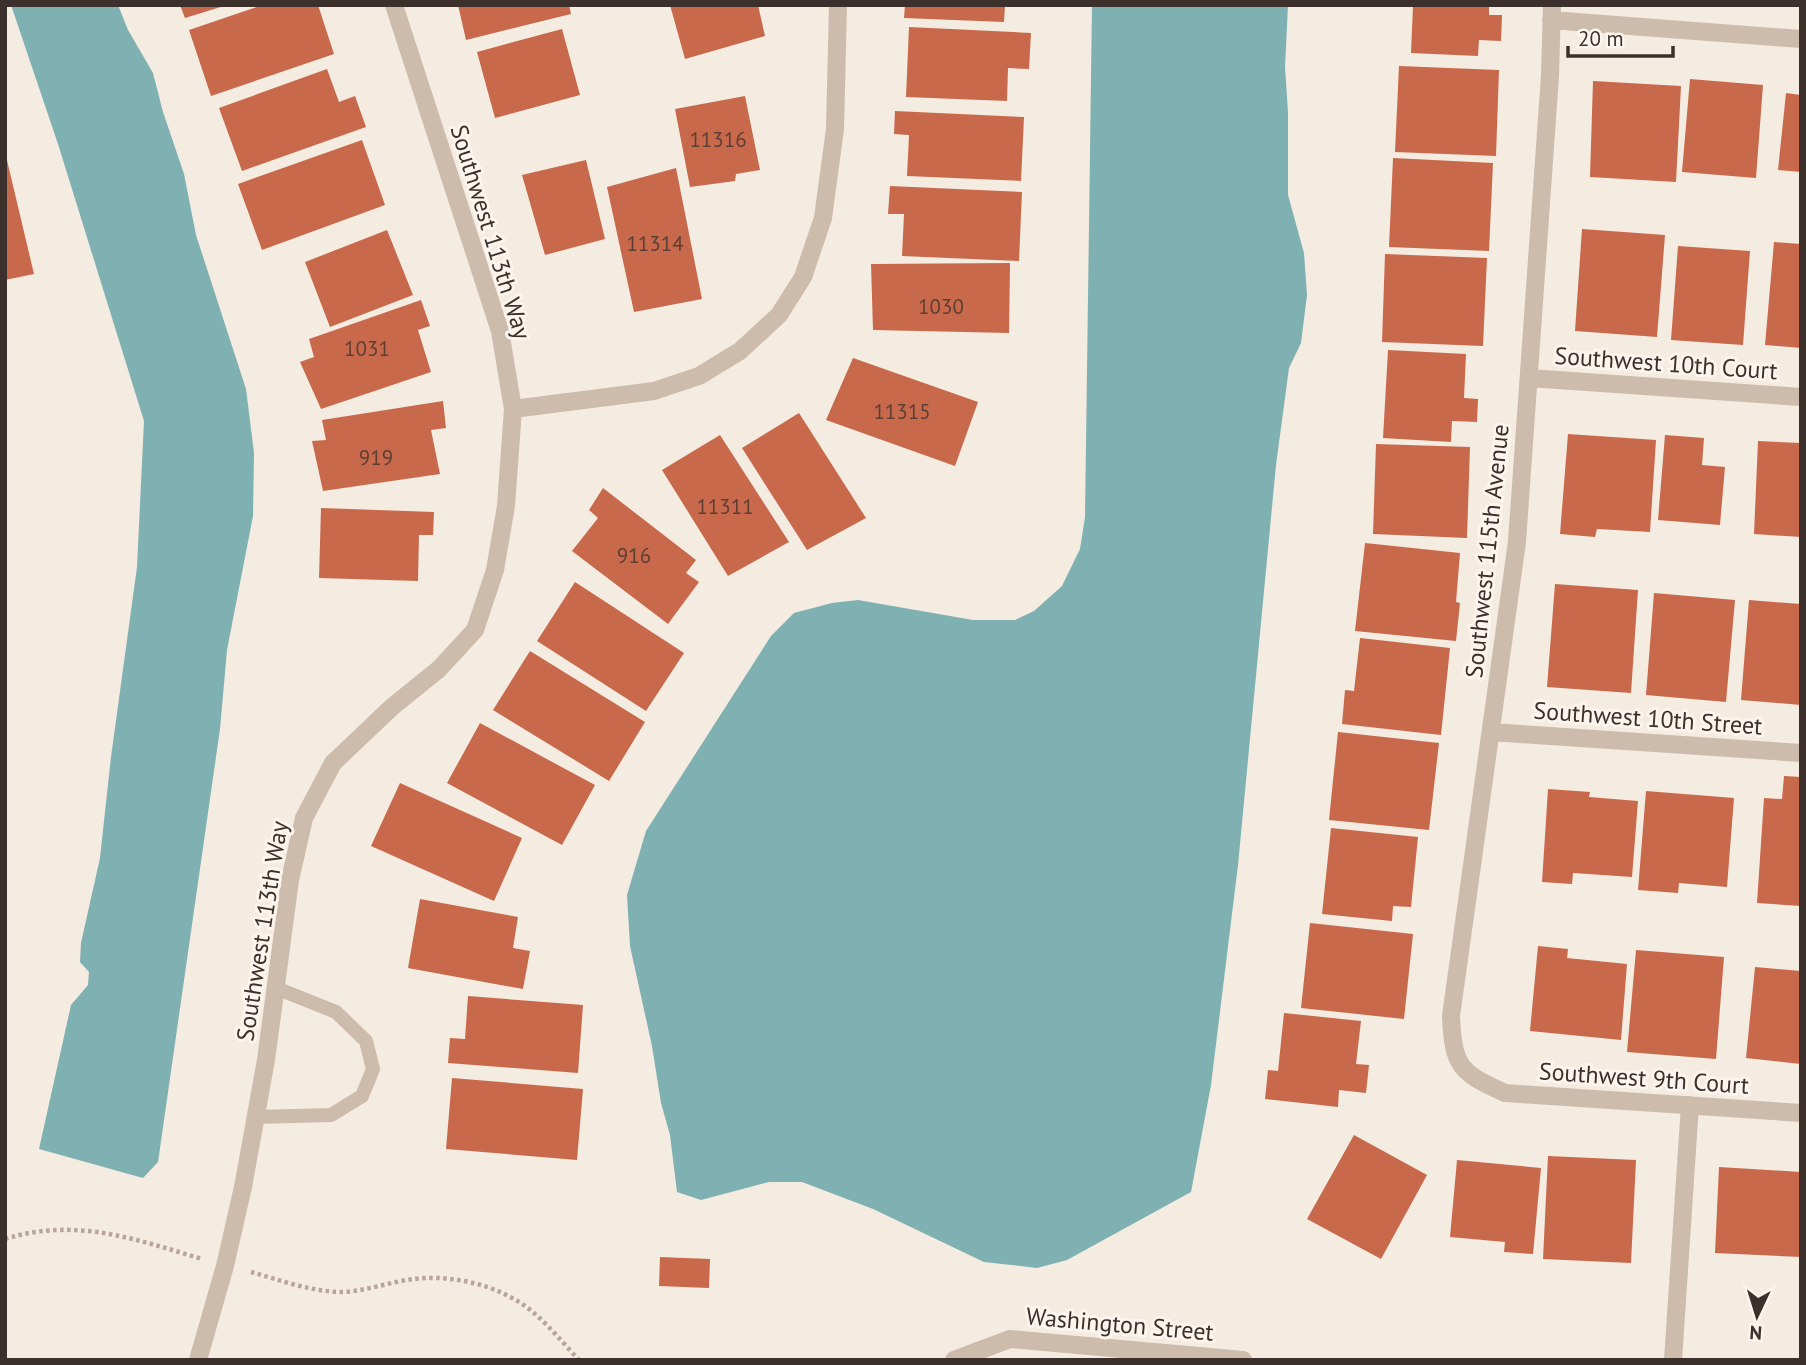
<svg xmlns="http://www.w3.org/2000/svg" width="1806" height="1365" viewBox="0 0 1806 1365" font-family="'PT Sans',sans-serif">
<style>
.water{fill:#7fb0b2}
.building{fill:#c8694b}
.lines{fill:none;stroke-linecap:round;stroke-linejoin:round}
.path{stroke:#b9a596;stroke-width:4.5;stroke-dasharray:3.5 3.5;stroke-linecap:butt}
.service{stroke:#cdbbac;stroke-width:14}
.minor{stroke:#cdbbac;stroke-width:18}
.tertiary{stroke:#cdbbac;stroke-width:18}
.labels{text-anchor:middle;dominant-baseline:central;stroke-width:6;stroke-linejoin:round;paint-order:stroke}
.number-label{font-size:21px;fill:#5e3e33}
.street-label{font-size:24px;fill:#3b302b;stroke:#fbf5ee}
</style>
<rect width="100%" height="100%" fill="#f4ebe1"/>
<path class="water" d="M 11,5 L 118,5 L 128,30 L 153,73 L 163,112 L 184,174 L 196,235 L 246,389 L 254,453 L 253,516 L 227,650 L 220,729 L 158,1162 L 143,1178 L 39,1149 L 71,1005 L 88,985 L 89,972 L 80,962 L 81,943 L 100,858 L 111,757 L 137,567 L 144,421 L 58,144 Z
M 1092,5 L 1288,5 L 1285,67 L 1288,112 L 1288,195 L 1304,253 L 1307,295 L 1301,343 L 1289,368 L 1276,465 L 1238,865 L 1211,1085 L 1191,1192 L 1067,1260 L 1037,1268 L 984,1262 L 873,1209 L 802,1182 L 769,1182 L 701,1200 L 677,1192 L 670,1135 L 661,1103 L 652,1046 L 630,946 L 627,895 L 646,831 L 771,636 L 794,613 L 832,603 L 858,600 L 973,620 L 1015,620 L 1034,611 L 1062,586 L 1080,549 L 1085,517 Z"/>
<path class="building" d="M 180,5 L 223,5 L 224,6 L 185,18 Z
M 263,5 L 318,5 L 334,54 L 211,96 L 189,30 Z
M 458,5 L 569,5 L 571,14 L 466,40 Z
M 670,5 L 758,5 L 765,36 L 685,59 Z
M 905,5 L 1005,5 L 1004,22 L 904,18 Z
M 1413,5 L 1489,5 L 1489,15 L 1502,15 L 1501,41 L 1479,40 L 1478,56 L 1411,53 Z
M 909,27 L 1031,33 L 1029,69 L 1008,68 L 1007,101 L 906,97 Z
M 562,29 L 580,95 L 495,118 L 477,52 Z
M 1399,66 L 1499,70 L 1496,156 L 1395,152 Z
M 327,69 L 339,102 L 355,96 L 366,127 L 242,171 L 219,108 Z
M 1690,79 L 1763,85 L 1756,178 L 1682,172 Z
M 1593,81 L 1681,86 L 1676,182 L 1590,177 Z
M 1786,93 L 1801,95 L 1801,172 L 1778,170 Z
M 745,96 L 760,170 L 736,174 L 735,181 L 690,187 L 675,109 Z
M 895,111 L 1024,117 L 1021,181 L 907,176 L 909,135 L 894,134 Z
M 362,140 L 385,205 L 262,250 L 238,184 Z
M 6,156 L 34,274 L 5,280 L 5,157 Z
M 1393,158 L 1493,163 L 1489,251 L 1389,247 Z
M 586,160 L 605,239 L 545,255 L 522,175 Z
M 676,168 L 702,299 L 634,312 L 607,187 Z
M 890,186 L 1022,192 L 1019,261 L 902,256 L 904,214 L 888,214 Z
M 1582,229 L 1665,235 L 1657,337 L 1575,331 Z
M 387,230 L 413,295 L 330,327 L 305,262 Z
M 1774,242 L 1801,244 L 1801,348 L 1765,345 Z
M 1678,246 L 1750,251 L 1743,345 L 1671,340 Z
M 1385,254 L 1487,258 L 1483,346 L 1382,342 Z
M 1010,263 L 1009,333 L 873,330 L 871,264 Z
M 421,300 L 430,326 L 418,330 L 431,372 L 321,409 L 300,362 L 314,357 L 309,339 Z
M 1388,350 L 1466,354 L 1464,398 L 1478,399 L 1477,422 L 1452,421 L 1451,442 L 1383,438 Z
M 853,358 L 978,402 L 955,466 L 826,420 Z
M 443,401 L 446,428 L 431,430 L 440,474 L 323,491 L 312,441 L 326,440 L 322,420 Z
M 799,413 L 866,518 L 807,550 L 742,448 Z
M 1568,434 L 1656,440 L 1650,532 L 1597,529 L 1595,537 L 1560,534 Z
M 720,435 L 789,542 L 728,576 L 662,470 Z
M 1665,435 L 1704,438 L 1702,465 L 1725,467 L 1720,525 L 1658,520 Z
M 1758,441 L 1801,443 L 1801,537 L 1754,534 Z
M 1376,444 L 1470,447 L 1467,538 L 1373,534 Z
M 603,488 L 696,560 L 686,573 L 699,582 L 668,624 L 572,551 L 598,518 L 589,510 Z
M 321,508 L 434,512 L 433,535 L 419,535 L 418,581 L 319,578 Z
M 1365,543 L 1460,553 L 1456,602 L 1460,603 L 1456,641 L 1355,631 Z
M 575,582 L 684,653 L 646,711 L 537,641 Z
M 1555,584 L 1638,590 L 1631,693 L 1547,687 Z
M 1654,593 L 1735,600 L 1726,702 L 1646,695 Z
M 1749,600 L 1801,604 L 1801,705 L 1741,700 Z
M 1360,638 L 1450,648 L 1441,735 L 1342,724 L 1345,690 L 1354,691 Z
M 530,651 L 645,722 L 609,781 L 493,710 Z
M 480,723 L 595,785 L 562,845 L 447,783 Z
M 1338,732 L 1439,743 L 1429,830 L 1329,820 Z
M 1784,776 L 1801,777 L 1801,906 L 1757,903 L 1764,798 L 1782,799 Z
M 400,783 L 522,838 L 494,901 L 371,846 Z
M 1548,789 L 1590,792 L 1589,797 L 1638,801 L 1632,877 L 1573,873 L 1572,884 L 1542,882 Z
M 1646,791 L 1734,798 L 1727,887 L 1679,883 L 1678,893 L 1638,890 Z
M 1331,828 L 1418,837 L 1411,907 L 1393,906 L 1392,921 L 1322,914 Z
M 420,899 L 518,917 L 513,948 L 530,951 L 523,989 L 408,968 Z
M 1310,923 L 1413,934 L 1404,1019 L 1301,1008 Z
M 1538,946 L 1568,949 L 1567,958 L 1627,964 L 1621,1040 L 1530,1031 Z
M 1636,950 L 1724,957 L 1716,1059 L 1627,1052 Z
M 1755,967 L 1801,971 L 1801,1064 L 1746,1058 Z
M 468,996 L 583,1005 L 578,1073 L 448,1063 L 450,1038 L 465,1039 Z
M 1284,1013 L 1361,1021 L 1356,1064 L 1369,1065 L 1366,1093 L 1339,1090 L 1338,1107 L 1265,1099 L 1268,1070 L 1278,1071 Z
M 452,1078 L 583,1089 L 577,1160 L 446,1149 Z
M 1354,1135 L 1427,1175 L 1381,1259 L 1307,1219 Z
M 1548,1156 L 1636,1160 L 1631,1263 L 1543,1259 Z
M 1457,1160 L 1541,1168 L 1533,1254 L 1504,1252 L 1505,1242 L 1450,1237 Z
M 1719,1167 L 1801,1172 L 1801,1257 L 1715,1253 Z
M 660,1257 L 710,1259 L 709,1288 L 659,1286 Z"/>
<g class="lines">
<path class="path" d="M 5,1239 C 75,1217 135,1239 202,1259
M 251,1272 C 279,1280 310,1291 339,1292 C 364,1292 389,1282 413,1279 C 445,1275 484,1282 512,1298 C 538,1311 559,1339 579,1360"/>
<path class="service" d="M 256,1117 L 331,1115 L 362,1096 L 373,1069 L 366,1041 L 336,1012 L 276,988"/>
<path class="minor" d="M 1552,5 L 1550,76 L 1517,542 L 1451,1016 C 1453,1066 1460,1073 1505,1093 L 1801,1113
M 1551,20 L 1801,39
M 1529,378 L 1801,397
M 513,409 L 654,391 L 699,376 L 740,351 L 779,315 L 803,277 L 823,218 L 835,129 L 838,5
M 1491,732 L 1801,753
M 198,1360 L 225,1266 L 243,1187 L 266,1060 L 290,880 L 304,818 L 333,763 L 392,707 L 439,669 L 475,630 L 495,570 L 506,506 L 513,409 L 500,331 L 394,5
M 1673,1360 L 1690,1105"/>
<path class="tertiary" d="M 954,1360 L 1010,1339 L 1243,1360"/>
</g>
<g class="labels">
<g class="number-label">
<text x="718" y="139">11316</text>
<text x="655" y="243">11314</text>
<text x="941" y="306">1030</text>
<text x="367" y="348">1031</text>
<text x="902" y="411">11315</text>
<text x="376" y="457">919</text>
<text x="725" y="506">11311</text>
<text x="634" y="555">916</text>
</g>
<g class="street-label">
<text transform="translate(491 232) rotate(73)">Southwest 113th Way</text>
<text transform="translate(1666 363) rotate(4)">Southwest 10th Court</text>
<text transform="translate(1487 551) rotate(-84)">Southwest 115th Avenue</text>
<text transform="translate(1648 718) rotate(4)">Southwest 10th Street</text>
<text transform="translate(262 931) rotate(-81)">Southwest 113th Way</text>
<text transform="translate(1644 1078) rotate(4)">Southwest 9th Court</text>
<text transform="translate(1120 1324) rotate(5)">Washington Street</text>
</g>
</g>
<rect width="1806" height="1365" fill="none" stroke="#3b302b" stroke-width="14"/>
<g transform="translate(1757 1316) rotate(184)" stroke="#fbf5ee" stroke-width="5" paint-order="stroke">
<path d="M0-5L12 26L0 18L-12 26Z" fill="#3b302b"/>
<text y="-10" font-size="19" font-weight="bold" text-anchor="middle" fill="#3b302b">N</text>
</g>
<path d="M1568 46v10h105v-10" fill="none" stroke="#3b302b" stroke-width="3.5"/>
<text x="1578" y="46" font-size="21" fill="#3b302b" stroke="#fbf5ee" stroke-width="5" paint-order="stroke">20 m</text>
</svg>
